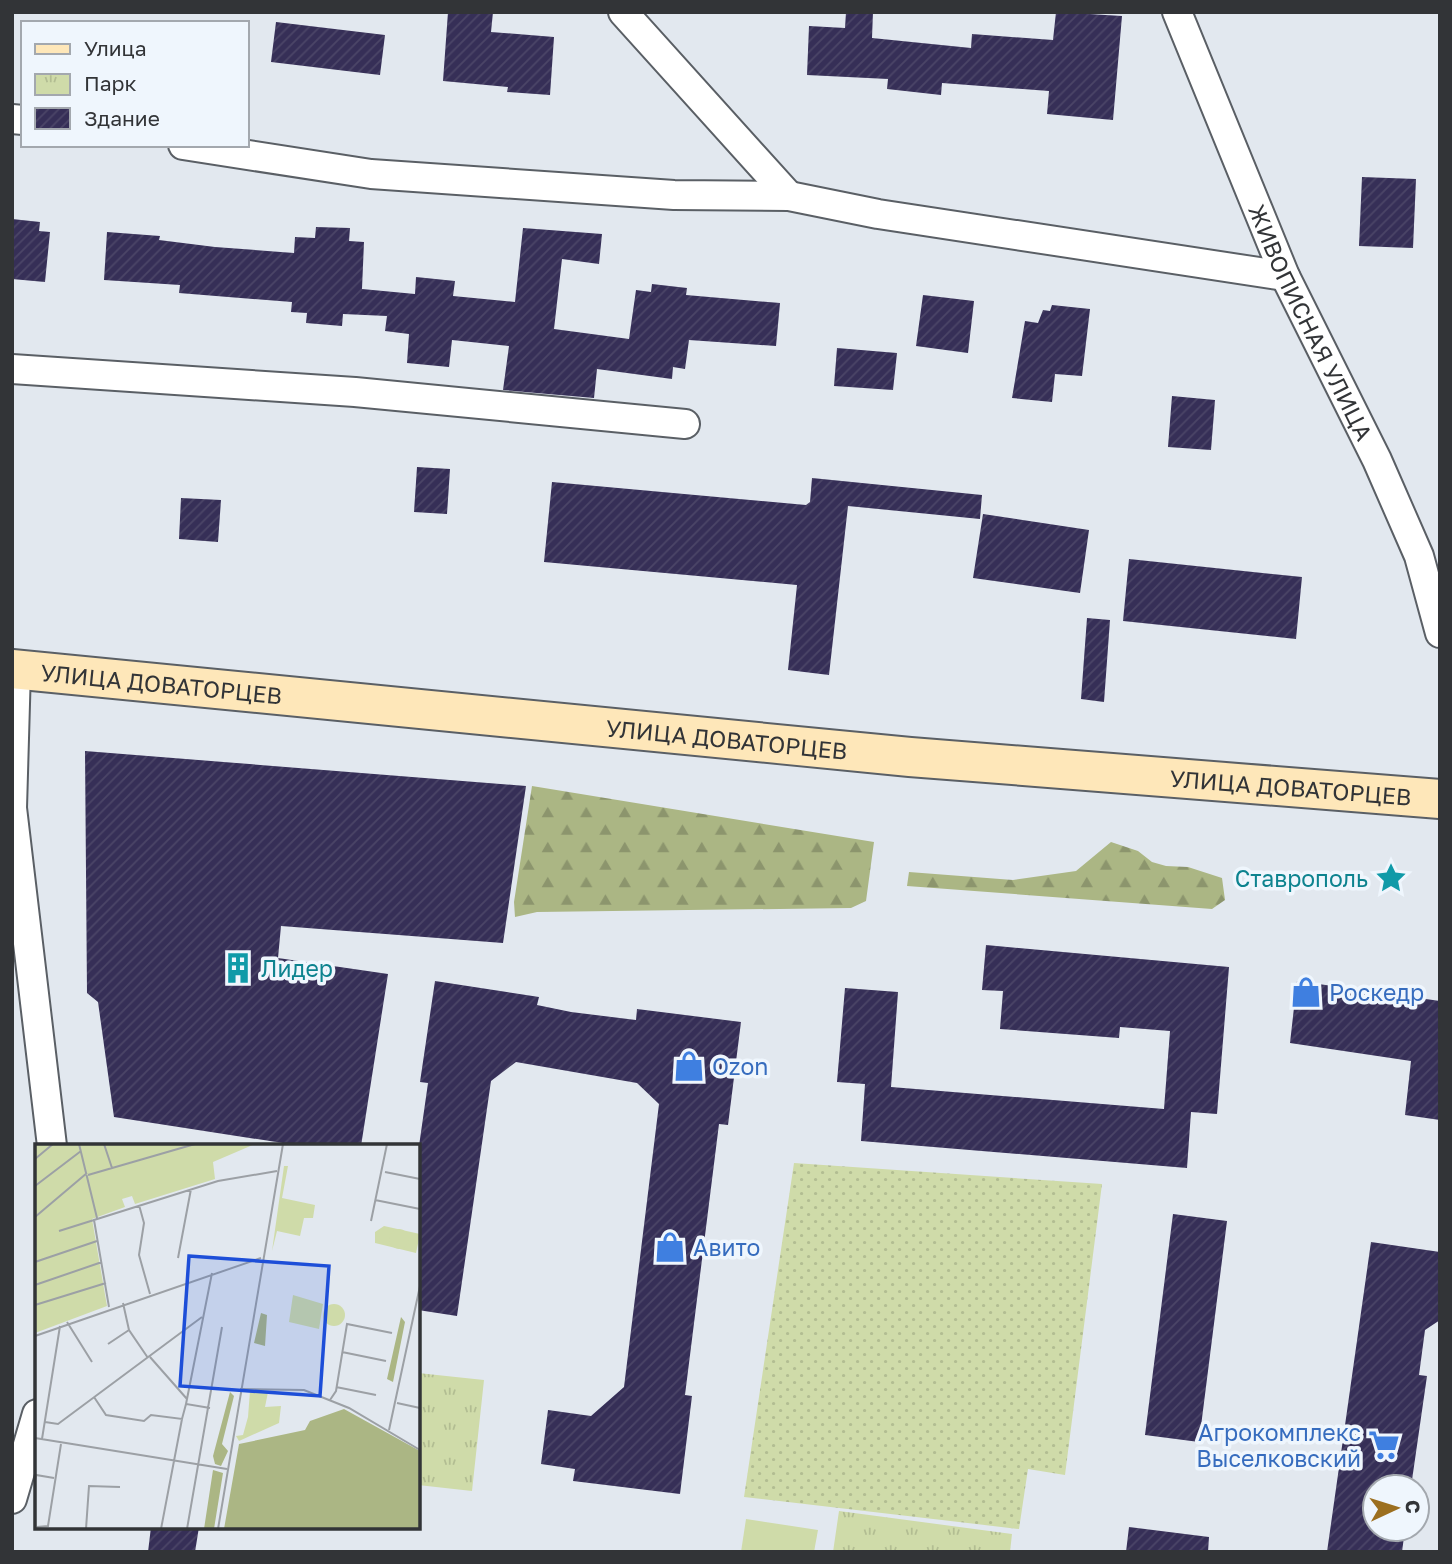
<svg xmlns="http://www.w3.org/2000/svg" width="1452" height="1564" viewBox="0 0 1452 1564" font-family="'Golos Text',sans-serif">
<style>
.grass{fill:url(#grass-dots)}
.forest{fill:url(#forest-firs)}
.park{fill:url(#park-tufts)}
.garden{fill:#cfdba9}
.building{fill:url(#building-hatch)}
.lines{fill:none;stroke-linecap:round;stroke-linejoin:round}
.street-casing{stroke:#5a5f65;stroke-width:32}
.secondary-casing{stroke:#5a5f65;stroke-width:42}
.street{stroke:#fff;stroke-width:28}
.secondary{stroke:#fee7b9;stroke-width:38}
.labels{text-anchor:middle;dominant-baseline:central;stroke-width:7;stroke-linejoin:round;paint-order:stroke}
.street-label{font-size:23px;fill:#323437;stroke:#eff6fd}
.culture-label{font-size:23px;fill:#0d838f;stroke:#eff6fd;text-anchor:end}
.shop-label{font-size:23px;fill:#366cbe;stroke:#eff6fd;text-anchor:start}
.inset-road{fill:none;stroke:#9ca0a5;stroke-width:2}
.view{fill:#1d4ed8;fill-opacity:0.15;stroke:#1d4ed8;stroke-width:3.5}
.inset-edge{fill:none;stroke:#323437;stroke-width:3.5}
</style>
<defs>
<pattern id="grass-dots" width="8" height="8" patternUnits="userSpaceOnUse" patternTransform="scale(1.75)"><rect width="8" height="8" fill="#cfdba9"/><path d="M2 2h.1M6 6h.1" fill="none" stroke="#b2bd92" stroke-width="1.8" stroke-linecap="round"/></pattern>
<pattern id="forest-firs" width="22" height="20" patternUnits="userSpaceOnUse" patternTransform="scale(1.75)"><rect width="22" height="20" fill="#abb684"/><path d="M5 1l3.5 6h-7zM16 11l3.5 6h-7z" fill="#8c956d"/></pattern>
<pattern id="park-tufts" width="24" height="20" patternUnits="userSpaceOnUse" patternTransform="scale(1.75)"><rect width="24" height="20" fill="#cfdba9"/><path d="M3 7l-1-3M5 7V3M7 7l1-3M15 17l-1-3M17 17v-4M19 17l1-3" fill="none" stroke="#b2bd92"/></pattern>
<pattern id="building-hatch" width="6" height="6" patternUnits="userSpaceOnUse" patternTransform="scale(1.75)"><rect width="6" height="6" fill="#362f57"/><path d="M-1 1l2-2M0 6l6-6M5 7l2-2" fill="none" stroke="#4b4567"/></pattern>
</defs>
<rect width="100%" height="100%" fill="#e2e8ef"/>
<path class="grass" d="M 794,1163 L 1102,1184 L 1065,1475 L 1028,1469 L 1019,1529 L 744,1497 Z"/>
<path class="forest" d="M 532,786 L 874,842 L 866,901 L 851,908 L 537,912 L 515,917 L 514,902 Z
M 1111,842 L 1138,851 L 1152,862 L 1166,866 L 1188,867 L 1222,878 L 1225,900 L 1212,909 L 907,886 L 909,872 L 1013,880 L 1076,871 Z"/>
<path class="park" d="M 418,1373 L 484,1380 L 472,1491 L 418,1485 Z
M 839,1511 L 1012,1534 L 1010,1552 L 833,1552 Z"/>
<path class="garden" d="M 746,1519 L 818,1530 L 814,1552 L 741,1552 Z"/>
<path class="building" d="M 448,12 L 493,12 L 491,32 L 554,37 L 550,95 L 507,92 L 508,87 L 443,81 Z
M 846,12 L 873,12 L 872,38 L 971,48 L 972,34 L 1053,40 L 1056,12 L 1122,16 L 1113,120 L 1047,114 L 1049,91 L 942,83 L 941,95 L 887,89 L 888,79 L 807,75 L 809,26 L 845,28 Z
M 276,22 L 385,35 L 380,75 L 271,62 Z
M 1362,177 L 1416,179 L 1413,248 L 1359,246 Z
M 12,219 L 40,222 L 39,231 L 50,232 L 45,282 L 12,279 Z
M 316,227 L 350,228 L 349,241 L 364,242 L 362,289 L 415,294 L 416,277 L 455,281 L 453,296 L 515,302 L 523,228 L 602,234 L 599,264 L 562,259 L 554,329 L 629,339 L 636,290 L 651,292 L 652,284 L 687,288 L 686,295 L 780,303 L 776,346 L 689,340 L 685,369 L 673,367 L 672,379 L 597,369 L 594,398 L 503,390 L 509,346 L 452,340 L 449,367 L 407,363 L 409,334 L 385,331 L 387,316 L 343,314 L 342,326 L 306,323 L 307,313 L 291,312 L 292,302 L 179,293 L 180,285 L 104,280 L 107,232 L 160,236 L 159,240 L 215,247 L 294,253 L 295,237 L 315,238 Z
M 923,295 L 974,301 L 968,353 L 916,346 Z
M 1052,305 L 1090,309 L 1082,376 L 1055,374 L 1052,402 L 1012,398 L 1025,321 L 1038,323 L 1043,310 L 1050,311 Z
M 837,348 L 897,353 L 893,390 L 834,386 Z
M 1172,396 L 1215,400 L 1211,450 L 1168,447 Z
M 417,467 L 450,469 L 447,514 L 414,512 Z
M 812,478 L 982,495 L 980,519 L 848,506 L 829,675 L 788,670 L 797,585 L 544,562 L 552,482 L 806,505 L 810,502 Z
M 181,498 L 221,500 L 218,542 L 179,539 Z
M 983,514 L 1089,530 L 1080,593 L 973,578 Z
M 1129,559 L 1302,577 L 1296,639 L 1123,621 Z
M 1087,618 L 1110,620 L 1104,702 L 1081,699 Z
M 85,751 L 526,786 L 503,943 L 281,926 L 278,958 L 388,974 L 361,1146 L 302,1146 L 114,1117 L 98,1002 L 87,993 Z
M 986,945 L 1229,967 L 1217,1114 L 1191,1112 L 1187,1168 L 861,1141 L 865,1084 L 837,1082 L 845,988 L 898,992 L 891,1087 L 1164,1109 L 1170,1031 L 1120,1027 L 1119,1038 L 1000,1029 L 1003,991 L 982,990 Z
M 435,981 L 539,997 L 537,1005 L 571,1012 L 636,1020 L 637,1009 L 741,1022 L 728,1125 L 719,1124 L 685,1395 L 692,1396 L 680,1494 L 573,1481 L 575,1469 L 541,1464 L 548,1410 L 591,1416 L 624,1387 L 659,1104 L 637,1083 L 516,1062 L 491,1081 L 457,1316 L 418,1310 L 418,1153 L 428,1083 L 420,1082 Z
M 1297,981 L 1440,1001 L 1440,1120 L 1405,1115 L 1411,1061 L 1290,1043 Z
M 1173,1214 L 1227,1221 L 1199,1442 L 1145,1435 Z
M 1371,1242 L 1440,1252 L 1440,1320 L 1425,1330 L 1419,1375 L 1427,1376 L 1411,1487 L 1375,1487 L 1375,1529 L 1405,1529 L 1402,1552 L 1327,1552 Z
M 151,1527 L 199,1527 L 195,1552 L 148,1552 Z
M 1129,1527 L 1209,1537 L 1208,1552 L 1126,1552 Z"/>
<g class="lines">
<defs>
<g id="street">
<path d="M 623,12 L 789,196"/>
<path id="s1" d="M 1177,12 L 1285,276 L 1377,460 L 1419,556 L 1440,633"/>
<path d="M 12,119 L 23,120"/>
<path d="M 183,145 L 371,174 L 674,195 L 789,196 L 878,214 L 1285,276"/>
<path d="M 12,369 L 355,392 L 685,424"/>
<path d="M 16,669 L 12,808 L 52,1146"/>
<path d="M 12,1499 L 37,1414"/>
</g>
<g id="secondary">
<path id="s2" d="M 12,669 L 910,757 L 1440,799"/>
</g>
</defs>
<use href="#street" class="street-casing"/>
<use href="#secondary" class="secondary-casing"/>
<use href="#street" class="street"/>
<use href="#secondary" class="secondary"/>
</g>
<defs>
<symbol id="sight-bare" viewBox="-9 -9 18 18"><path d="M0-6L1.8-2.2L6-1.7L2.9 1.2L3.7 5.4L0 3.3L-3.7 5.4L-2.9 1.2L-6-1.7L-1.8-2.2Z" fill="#0f9aa8" stroke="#eff6fd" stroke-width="2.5" paint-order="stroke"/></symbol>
<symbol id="building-bare" viewBox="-9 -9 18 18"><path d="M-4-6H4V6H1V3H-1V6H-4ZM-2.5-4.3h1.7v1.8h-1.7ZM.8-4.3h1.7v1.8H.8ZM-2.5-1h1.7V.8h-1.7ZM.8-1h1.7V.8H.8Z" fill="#0f9aa8" stroke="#eff6fd" stroke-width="2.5" paint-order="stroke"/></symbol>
<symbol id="shop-bare" viewBox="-9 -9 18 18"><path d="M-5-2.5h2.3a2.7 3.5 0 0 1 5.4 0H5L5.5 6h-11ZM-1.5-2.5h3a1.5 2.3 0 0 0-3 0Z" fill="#3f7fe0" stroke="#eff6fd" stroke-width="2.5" paint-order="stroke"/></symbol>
<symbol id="supermarket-bare" viewBox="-9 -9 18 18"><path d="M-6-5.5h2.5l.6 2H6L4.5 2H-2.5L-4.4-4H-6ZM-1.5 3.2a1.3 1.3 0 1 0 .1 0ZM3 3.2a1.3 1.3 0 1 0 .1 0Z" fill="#3f7fe0" stroke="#eff6fd" stroke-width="2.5" paint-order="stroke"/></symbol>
</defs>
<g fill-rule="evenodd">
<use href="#sight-bare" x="1369" y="856" width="44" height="44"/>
<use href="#building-bare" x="216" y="946" width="44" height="44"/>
<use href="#shop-bare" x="1284" y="970" width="44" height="44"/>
<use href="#shop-bare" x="667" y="1044" width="44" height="44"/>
<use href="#shop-bare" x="648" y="1225" width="44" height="44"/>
<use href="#supermarket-bare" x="1362" y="1423" width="44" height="44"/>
</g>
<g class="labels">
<g class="street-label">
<text stroke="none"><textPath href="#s1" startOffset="338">ЖИВОПИСНАЯ УЛИЦА</textPath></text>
<text stroke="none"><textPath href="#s2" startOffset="150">УЛИЦА ДОВАТОРЦЕВ</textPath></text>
<text stroke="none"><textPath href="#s2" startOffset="718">УЛИЦА ДОВАТОРЦЕВ</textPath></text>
<text stroke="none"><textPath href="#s2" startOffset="1284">УЛИЦА ДОВАТОРЦЕВ</textPath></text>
</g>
<g class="culture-label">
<text x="1368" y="878">Ставрополь</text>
<text x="261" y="968" text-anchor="start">Лидер</text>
</g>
<g class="shop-label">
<text x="1329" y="992">Роскедр</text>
<text x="712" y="1066">Ozon</text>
<text x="693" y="1247">Авито</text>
<text x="1361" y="1432" text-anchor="end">Агрокомплекс<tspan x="1361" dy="26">Выселковский</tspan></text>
</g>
</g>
<g transform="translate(35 1144)">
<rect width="385" height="385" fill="#e2e8ef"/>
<path d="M 249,22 L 253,22 L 247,54 L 280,61 L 278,74 L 269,74 L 265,92 L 242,87 L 237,107 ZM 349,82 L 385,90 L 381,109 L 340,99 L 340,88 ZM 258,151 L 288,160 L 284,185 L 254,178 ZM 215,247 L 233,248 L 230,263 L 246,262 L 244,279 L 204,297 L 201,292 L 208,291 L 213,273 Z" fill="#cfdba9"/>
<path d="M 226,169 L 232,171 L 230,202 L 219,199 ZM 366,173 L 370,178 L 358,238 L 352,235 ZM 195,248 L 199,252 L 187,300 L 193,307 L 186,322 L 180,320 L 178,312 ZM 309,265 L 385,307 L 385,385 L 189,385 L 204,300 L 270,286 L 275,277 ZM 178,326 L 188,329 L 179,385 L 169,385 Z" fill="#abb684"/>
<path d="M288 171a11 11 0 1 1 22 0a11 11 0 1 1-22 0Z" fill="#cfdba9"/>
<path d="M 0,0 L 220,0 L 178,18 L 180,35 L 100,60 L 97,52 L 87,55 L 90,63 L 57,75 L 72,162 L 0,189 ZM354 95a10 10 0 1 1 20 0a10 10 0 1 1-20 0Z" fill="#cfdba9"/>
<path class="inset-road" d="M 44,0 L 62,74M 69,0 L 77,24M 0,15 L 18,0M 350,28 L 385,35M 53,31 L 160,0M 0,42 L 46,7M 340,56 L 385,65M 104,61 L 109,79 L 104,111 L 115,150M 0,73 L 52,29M 336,77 L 352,0M 24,87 L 59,76M 143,114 L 156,45M 0,118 L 62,97M 0,141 L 67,118M 88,159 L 94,186 L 113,214M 0,161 L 71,139M 74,163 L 59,76 L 183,37 L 242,27M 32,178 L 57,218M 0,192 L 226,114M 73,200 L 94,186M 307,208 L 351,217M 115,213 L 152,255M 301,243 L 341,251M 205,245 L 269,246 L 314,264 L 385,306M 59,253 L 71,271 L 109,277 L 116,271 L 147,275 L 151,260M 295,256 L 301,247 L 312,180 L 357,189M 362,259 L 385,264M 175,264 L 151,260 L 177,129M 10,278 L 23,280 L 167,173M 354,286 L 385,142M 0,294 L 192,325M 7,295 L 25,182M 0,336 L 1,331 L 19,334M 2,383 L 13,382 L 26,300M 51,385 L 54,342 L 85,343M 126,385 L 147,275M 152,385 L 187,183M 183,385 L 248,0"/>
<path class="view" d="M 154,112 L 294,122 L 285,252 L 145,242 Z"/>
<rect width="385" height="385" class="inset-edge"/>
</g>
<rect width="1452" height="1564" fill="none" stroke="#323437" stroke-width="28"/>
<rect x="21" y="21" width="228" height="126" fill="#eff6fd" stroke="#a3a8ae" stroke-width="2"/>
<rect x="35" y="44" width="35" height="10" fill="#fee7b9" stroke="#a3a8ae" stroke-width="2"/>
<text x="84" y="56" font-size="21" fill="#323437">Улица</text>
<rect x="35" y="74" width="35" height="21" fill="url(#park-tufts)" stroke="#a3a8ae" stroke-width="2"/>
<text x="84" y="91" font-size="21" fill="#323437">Парк</text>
<rect x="35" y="108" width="35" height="21" fill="url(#building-hatch)" stroke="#a3a8ae" stroke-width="2"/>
<text x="84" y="126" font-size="21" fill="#323437">Здание</text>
<g transform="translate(1396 1508) rotate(86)"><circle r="33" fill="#eff6fd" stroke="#a3a8ae" stroke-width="2"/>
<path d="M0-5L12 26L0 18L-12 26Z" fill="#9c6f1f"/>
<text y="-10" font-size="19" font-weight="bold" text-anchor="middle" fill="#323437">С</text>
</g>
</svg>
